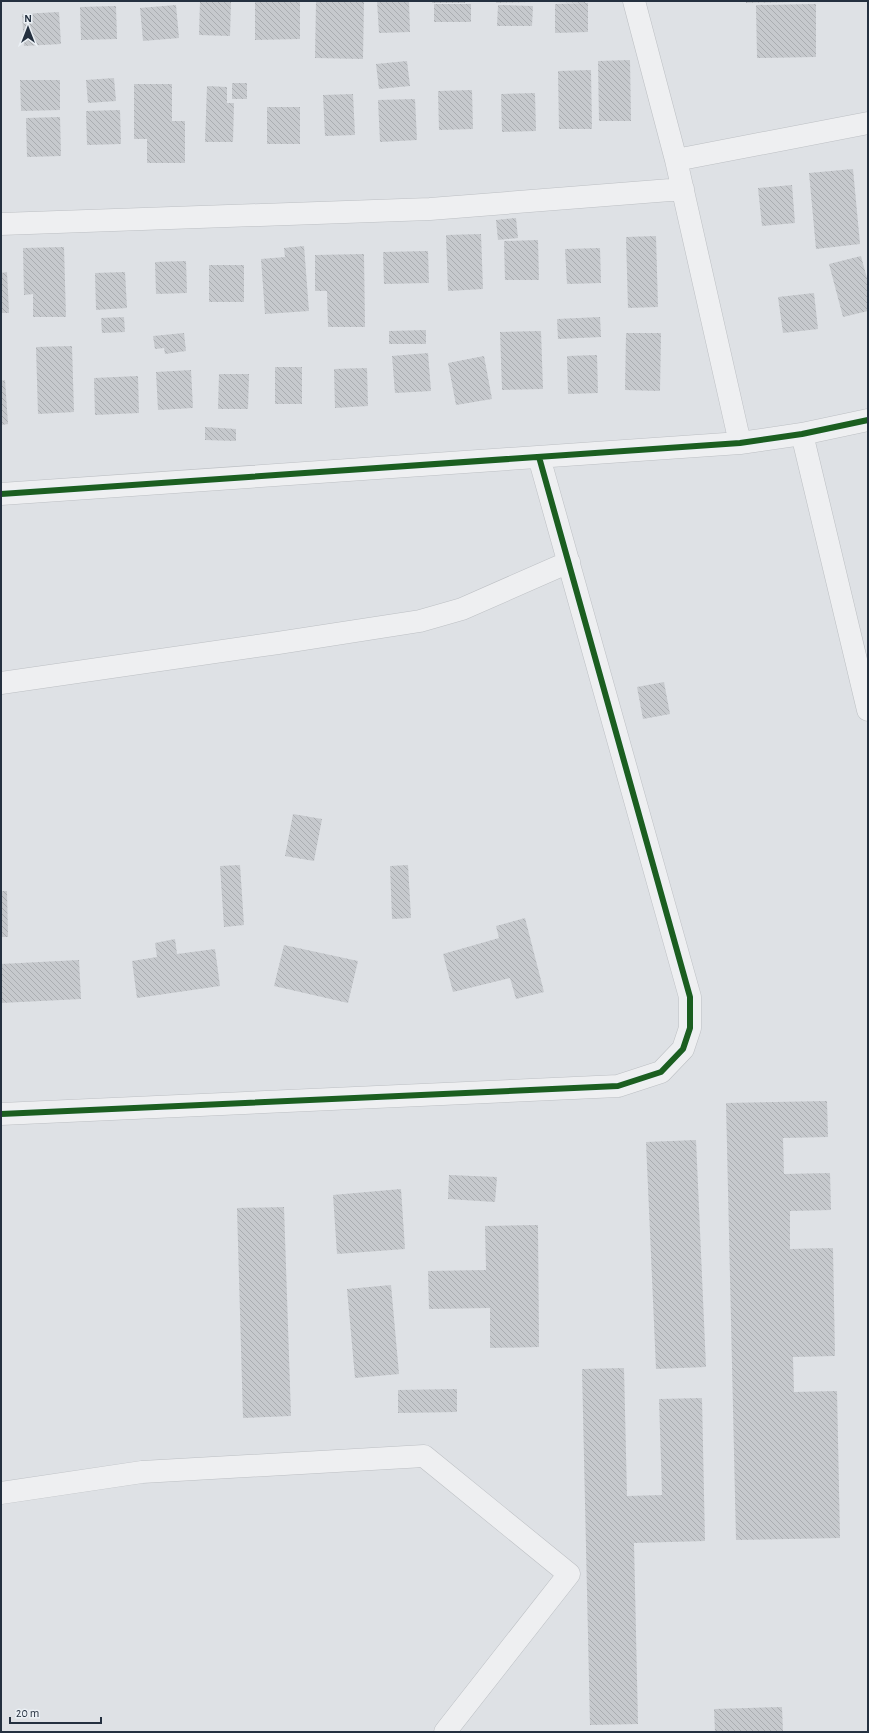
<svg xmlns="http://www.w3.org/2000/svg" width="869" height="1733" viewBox="0 0 869 1733" font-family="'Alegreya Sans',sans-serif">
<style>
.building{fill:url(#building-back-hatch)}
.lines{fill:none;stroke-linecap:round;stroke-linejoin:round}
.street-casing{stroke:#bcbfc3;stroke-width:23}
.street{stroke:#eeeff1;stroke-width:22}
.cycleway-casing{stroke:#ebf0f5;stroke-width:8}
.cycleway{stroke:#1b5e20;stroke-width:6}
</style>
<defs>
<pattern id="building-back-hatch" width="6" height="6" patternUnits="userSpaceOnUse"><rect width="6" height="6" fill="#c6c9cd"/><path d="M-1 5l2 2M0 0l6 6M5-1l2 2" fill="none" stroke="#aaadb1"/></pattern>
</defs>
<rect width="100%" height="100%" fill="#dee1e5"/>
<path class="building" d="M 200,1 L 231,1 L 230,36 L 199,35 Z
M 255,1 L 300,1 L 300,39 L 255,40 Z
M 316,1 L 364,1 L 363,59 L 315,58 Z
M 377,1 L 409,1 L 410,32 L 379,33 Z
M 432,1 L 465,1 L 465,3 L 432,3 Z
M 496,1 L 532,1 L 532,2 L 496,3 Z
M 553,1 L 585,1 L 585,3 L 553,2 Z
M 746,1 L 792,1 L 792,2 L 746,3 Z
M 588,3 L 588,32 L 555,33 L 555,4 Z
M 434,4 L 471,4 L 471,22 L 434,22 Z
M 816,4 L 816,57 L 757,58 L 756,5 Z
M 176,5 L 179,38 L 143,41 L 140,8 Z
M 498,5 L 533,6 L 532,26 L 497,26 Z
M 116,6 L 117,39 L 81,40 L 80,7 Z
M 59,12 L 61,44 L 24,46 L 22,14 Z
M 630,60 L 631,121 L 599,121 L 598,61 Z
M 407,61 L 410,86 L 379,89 L 376,64 Z
M 591,70 L 592,129 L 559,129 L 558,71 Z
M 114,78 L 116,101 L 88,103 L 86,80 Z
M 20,80 L 60,80 L 60,110 L 21,111 Z
M 232,83 L 247,83 L 247,99 L 232,99 Z
M 134,84 L 172,84 L 172,121 L 185,121 L 185,163 L 147,163 L 147,139 L 134,139 Z
M 207,86 L 227,87 L 227,103 L 234,103 L 233,142 L 205,142 Z
M 472,90 L 473,129 L 439,130 L 438,91 Z
M 535,93 L 536,131 L 502,132 L 501,94 Z
M 353,94 L 355,135 L 325,136 L 323,95 Z
M 415,99 L 417,140 L 380,142 L 378,100 Z
M 267,107 L 300,107 L 300,144 L 267,144 Z
M 120,110 L 121,144 L 87,145 L 86,111 Z
M 60,117 L 61,156 L 27,157 L 26,118 Z
M 853,169 L 860,244 L 816,249 L 809,173 Z
M 792,185 L 795,223 L 762,226 L 758,188 Z
M 516,218 L 518,238 L 498,240 L 496,220 Z
M 481,234 L 483,289 L 448,291 L 446,235 Z
M 656,236 L 658,307 L 628,308 L 626,237 Z
M 538,240 L 539,280 L 505,280 L 504,241 Z
M 304,246 L 309,311 L 265,314 L 261,259 L 285,257 L 284,248 Z
M 64,247 L 66,317 L 33,317 L 33,294 L 24,295 L 23,248 Z
M 600,248 L 601,283 L 567,284 L 565,249 Z
M 428,251 L 429,283 L 384,284 L 383,252 Z
M 364,254 L 365,327 L 328,327 L 327,291 L 315,291 L 315,255 Z
M 861,256 L 868,282 L 868,311 L 843,317 L 829,264 Z
M 186,261 L 187,293 L 156,294 L 155,262 Z
M 209,265 L 244,265 L 244,302 L 209,302 Z
M 7,272 L 9,313 L 1,313 L 1,273 Z
M 125,272 L 127,308 L 96,310 L 95,273 Z
M 814,293 L 818,329 L 783,333 L 778,297 Z
M 124,317 L 125,332 L 102,333 L 101,318 Z
M 600,317 L 601,337 L 558,339 L 557,319 Z
M 426,330 L 426,344 L 389,344 L 389,331 Z
M 541,331 L 543,389 L 502,390 L 500,332 Z
M 184,333 L 186,351 L 165,354 L 164,348 L 155,349 L 153,336 Z
M 626,333 L 661,333 L 660,391 L 625,390 Z
M 72,346 L 74,412 L 38,414 L 36,347 Z
M 428,353 L 431,391 L 395,393 L 392,356 Z
M 597,355 L 598,393 L 568,394 L 567,356 Z
M 484,356 L 492,399 L 456,405 L 448,363 Z
M 275,367 L 302,367 L 302,404 L 275,404 Z
M 367,368 L 368,406 L 335,408 L 334,369 Z
M 191,370 L 193,408 L 158,410 L 156,372 Z
M 219,374 L 249,374 L 248,409 L 218,409 Z
M 138,376 L 139,413 L 95,415 L 94,378 Z
M 5,380 L 8,424 L 1,425 L 1,381 Z
M 205,427 L 236,429 L 236,441 L 205,440 Z
M 664,682 L 670,714 L 643,719 L 637,687 Z
M 293,814 L 322,819 L 314,861 L 285,856 Z
M 240,865 L 244,925 L 224,927 L 220,866 Z
M 408,865 L 411,918 L 392,919 L 390,866 Z
M 1,891 L 7,891 L 8,937 L 1,937 Z
M 525,918 L 544,992 L 516,999 L 510,978 L 453,992 L 443,954 L 499,938 L 496,926 Z
M 175,939 L 177,954 L 215,949 L 220,986 L 137,998 L 132,961 L 157,957 L 155,943 Z
M 284,945 L 358,961 L 348,1003 L 274,986 Z
M 79,960 L 81,999 L 1,1003 L 1,964 Z
M 827,1101 L 828,1137 L 783,1138 L 784,1174 L 830,1173 L 831,1210 L 790,1211 L 790,1249 L 833,1248 L 835,1356 L 793,1357 L 794,1392 L 837,1391 L 840,1538 L 736,1540 L 726,1103 Z
M 696,1140 L 706,1367 L 656,1369 L 646,1142 Z
M 449,1175 L 497,1177 L 495,1202 L 448,1199 Z
M 401,1189 L 405,1249 L 337,1254 L 333,1195 Z
M 284,1207 L 291,1416 L 243,1418 L 237,1208 Z
M 538,1225 L 539,1347 L 490,1348 L 490,1308 L 429,1309 L 428,1271 L 486,1270 L 485,1226 Z
M 391,1285 L 399,1374 L 355,1378 L 347,1289 Z
M 624,1368 L 627,1496 L 662,1495 L 659,1399 L 702,1398 L 705,1541 L 634,1543 L 638,1724 L 590,1725 L 582,1369 Z
M 457,1389 L 457,1412 L 398,1413 L 398,1390 Z
M 782,1707 L 783,1732 L 715,1732 L 714,1709 Z"/>
<g class="lines">
<defs>
<path id="street" d="M 634,1 L 676,160 L 740,443
M 676,160 L 868,123
M 1,224 L 430,209 L 683,189
M 802,434 L 868,710
M 1,494 L 740,443 L 802,434 L 868,420
M 1,683 L 278,643 L 420,621 L 462,609 L 569,562
M 1,1114 L 618,1086 L 661,1072 L 683,1049 L 690,1028 L 690,997 L 539,457
M 1,1493 L 142,1472 L 424,1456 L 569,1574 L 445,1732"/>
</defs>
<use href="#street" class="street-casing"/>
<use href="#street" class="street"/>
<defs>
<path id="cycleway" d="M 1,494 L 740,443 L 802,434 L 868,420
M 1,1114 L 618,1086 L 661,1072 L 683,1049 L 690,1028 L 690,997 L 539,457"/>
</defs>
<use href="#cycleway" class="cycleway-casing"/>
<use href="#cycleway" class="cycleway"/>
</g>
<rect width="869" height="1733" fill="none" stroke="#24303f" stroke-width="4"/>
<g transform="translate(28 28)" stroke="#ebf0f5" stroke-width="3" paint-order="stroke">
<path d="M0-3L7 15L0 10L-7 15Z" fill="#24303f"/>
<text y="-6" font-size="11" font-weight="bold" text-anchor="middle" fill="#24303f">N</text>
</g>
<path d="M10 1717v6h91v-6" fill="none" stroke="#24303f" stroke-width="2"/>
<text x="16" y="1717" font-size="12" fill="#24303f" stroke="#ebf0f5" stroke-width="3" paint-order="stroke">20 m</text>
</svg>
